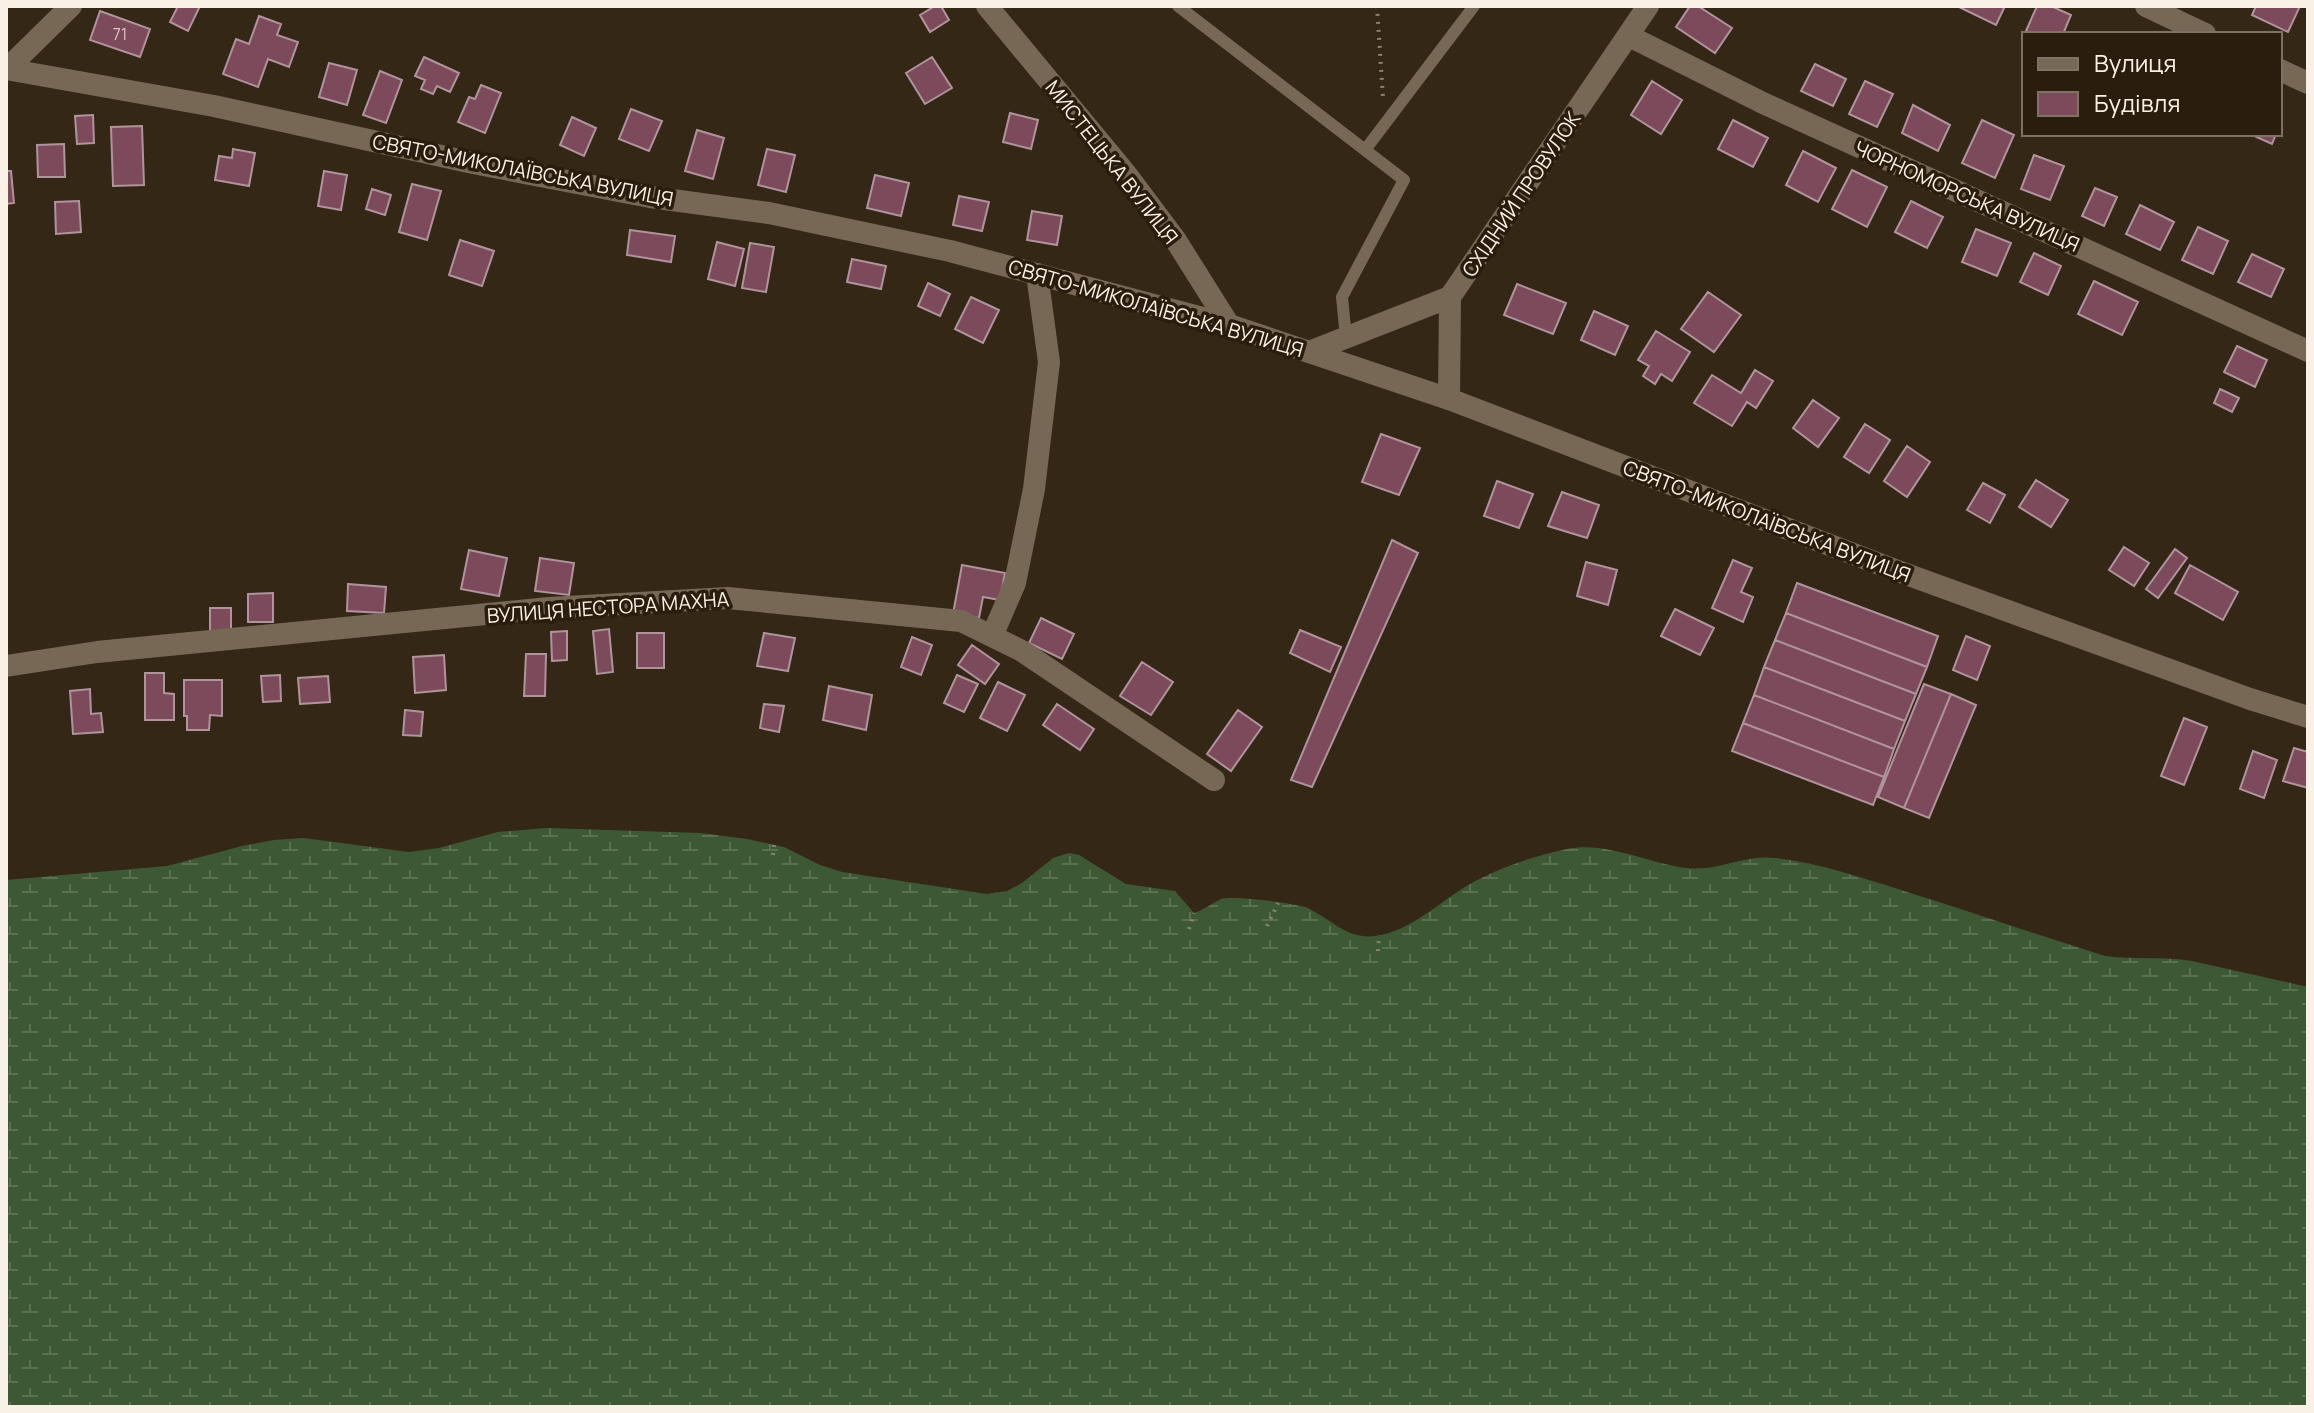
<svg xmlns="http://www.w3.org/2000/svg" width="2314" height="1413" viewBox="0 0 2314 1413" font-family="Manrope,sans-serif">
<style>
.wetland{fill:url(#wetland-marsh)}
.building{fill:#7d4a5c;stroke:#af949d;stroke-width:2}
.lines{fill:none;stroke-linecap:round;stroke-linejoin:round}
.path{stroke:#8c8172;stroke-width:4;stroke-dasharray:2 6;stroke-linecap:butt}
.service{stroke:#776855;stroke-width:12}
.minor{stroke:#776855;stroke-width:22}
.tertiary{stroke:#776855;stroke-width:22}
.labels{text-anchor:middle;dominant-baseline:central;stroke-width:7;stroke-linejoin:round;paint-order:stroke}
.number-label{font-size:16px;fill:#dbc7c4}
.street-label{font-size:20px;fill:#faf1e6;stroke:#2a1d0d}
</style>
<defs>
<pattern id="wetland-marsh" width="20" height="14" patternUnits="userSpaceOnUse" patternTransform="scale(2)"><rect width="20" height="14" fill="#3d5934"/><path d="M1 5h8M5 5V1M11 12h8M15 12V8" fill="none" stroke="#5a7151"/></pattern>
</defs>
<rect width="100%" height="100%" fill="#342716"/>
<path class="wetland" d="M 546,828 L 701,833 L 747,839 L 784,847 L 820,865 L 842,872 L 987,894 L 1007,891 L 1022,883 L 1053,858 L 1069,853 L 1079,855 L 1126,884 L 1175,891 L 1194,913 C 1204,910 1212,903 1221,899 C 1233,895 1292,903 1305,907 C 1330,917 1345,940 1376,936 C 1410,931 1437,904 1465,887 C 1497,868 1531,857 1567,849 C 1606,841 1647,863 1686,868 C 1716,872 1745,854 1775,858 C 1819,863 1862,878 1904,891 C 1971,912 2038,935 2105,956 C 2134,960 2163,956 2192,961 L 2308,987 L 2308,1407 L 6,1407 L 6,880 L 167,866 L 242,846 L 274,840 L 304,838 L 409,852 L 439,848 L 498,832 Z"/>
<path class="building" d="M 178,6 L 200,6 L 188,31 L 170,22 Z
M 935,6 L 941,6 L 949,20 L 930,32 L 920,15 Z
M 1690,6 L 1698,6 L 1732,28 L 1715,53 L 1676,27 Z
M 1957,6 L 2005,6 L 1996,25 Z
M 2037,6 L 2051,6 L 2071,15 L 2063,34 L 2033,34 L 2026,31 Z
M 2256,6 L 2300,6 L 2288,32 L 2252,15 Z
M 100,11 L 150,29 L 140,57 L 90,40 Z
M 259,16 L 281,24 L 277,35 L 298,42 L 289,67 L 268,59 L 258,87 L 223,74 L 236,39 L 249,44 Z
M 424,57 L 459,73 L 450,92 L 437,86 L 433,94 L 421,89 L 425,80 L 415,76 Z
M 932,57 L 952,88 L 925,104 L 906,73 Z
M 329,63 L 357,70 L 347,105 L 319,97 Z
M 1815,64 L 1846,79 L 1833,106 L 1801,91 Z
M 380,71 L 402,80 L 386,123 L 363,115 Z
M 1652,81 L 1682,100 L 1661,134 L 1631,115 Z
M 1865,81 L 1893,94 L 1877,127 L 1849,114 Z
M 481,85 L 501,93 L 485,133 L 458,122 L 469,97 L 475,99 Z
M 1913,105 L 1950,125 L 1938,151 L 1902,133 Z
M 631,109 L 662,121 L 649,151 L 619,139 Z
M 1010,113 L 1038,120 L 1031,149 L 1003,142 Z
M 93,115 L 94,143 L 77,144 L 75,116 Z
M 572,117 L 596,128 L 584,156 L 560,145 Z
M 1733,120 L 1768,138 L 1753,167 L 1718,149 Z
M 1982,120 L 2014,135 L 1995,178 L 1962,163 Z
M 142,126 L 144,185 L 113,186 L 111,127 Z
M 697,130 L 724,138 L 713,179 L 685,171 Z
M 2250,134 L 2276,134 L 2272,144 Z
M 64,144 L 65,177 L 38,177 L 37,145 Z
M 233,149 L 255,153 L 249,186 L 215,180 L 219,156 L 232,158 Z
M 767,149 L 795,155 L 786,192 L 758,185 Z
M 1803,151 L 1836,168 L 1818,202 L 1786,185 Z
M 2034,155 L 2064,166 L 2050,200 L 2021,189 Z
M 1852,170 L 1887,187 L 1867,227 L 1832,209 Z
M 6,171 L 11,171 L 14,203 L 6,204 Z
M 324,171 L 347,175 L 341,210 L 318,206 Z
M 875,175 L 909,183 L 901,216 L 867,208 Z
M 412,184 L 441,191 L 427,240 L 399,232 Z
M 2095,188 L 2117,197 L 2104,226 L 2082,216 Z
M 372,189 L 391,195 L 385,215 L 366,209 Z
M 959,196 L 989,202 L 982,231 L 953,225 Z
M 79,201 L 81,232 L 56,234 L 55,202 Z
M 1911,201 L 1943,217 L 1927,248 L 1895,232 Z
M 2140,205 L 2174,222 L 2160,250 L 2126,234 Z
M 1032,211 L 1062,216 L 1057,245 L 1027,240 Z
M 2198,227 L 2228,241 L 2213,274 L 2182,260 Z
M 1976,229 L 2011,243 L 1997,276 L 1962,262 Z
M 630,230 L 675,236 L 671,262 L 627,255 Z
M 460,240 L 494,251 L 482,286 L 449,275 Z
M 717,242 L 744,249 L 735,286 L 708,279 Z
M 750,243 L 774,247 L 766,292 L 742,288 Z
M 2034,253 L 2061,266 L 2048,295 L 2020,282 Z
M 2252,254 L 2284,269 L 2271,297 L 2238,282 Z
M 852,259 L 886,266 L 881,289 L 847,282 Z
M 2094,281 L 2138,302 L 2122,335 L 2078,314 Z
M 928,283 L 950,294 L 940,316 L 918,306 Z
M 1517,284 L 1566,303 L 1553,334 L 1504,315 Z
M 1708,292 L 1741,315 L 1714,352 L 1681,329 Z
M 971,297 L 999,310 L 983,343 L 955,329 Z
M 1594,311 L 1628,326 L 1615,355 L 1581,340 Z
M 1656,331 L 1690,352 L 1672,381 L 1661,374 L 1655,384 L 1643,376 L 1649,366 L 1638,360 Z
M 2237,346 L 2267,360 L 2255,387 L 2224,372 Z
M 1755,370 L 1773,381 L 1756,408 L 1747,402 L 1732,426 L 1694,403 L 1712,375 L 1741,393 Z
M 2220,389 L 2239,398 L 2232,412 L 2214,403 Z
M 1813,400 L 1839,418 L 1818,447 L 1793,428 Z
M 1865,424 L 1890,440 L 1869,473 L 1844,457 Z
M 1381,434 L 1420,448 L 1399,495 L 1362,482 Z
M 1907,446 L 1930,462 L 1907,497 L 1884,481 Z
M 2036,480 L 2068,500 L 2051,527 L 2019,507 Z
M 1497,481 L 1533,494 L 1519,528 L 1484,516 Z
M 1983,483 L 2005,495 L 1990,523 L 1967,510 Z
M 1562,492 L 1599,505 L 1587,538 L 1548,526 Z
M 1392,540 L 1418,553 L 1312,787 L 1291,780 Z
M 2124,547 L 2149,563 L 2134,586 L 2109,570 Z
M 2175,549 L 2187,558 L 2158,598 L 2146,589 Z
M 469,550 L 507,558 L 499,596 L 461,589 Z
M 540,558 L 574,563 L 569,595 L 535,591 Z
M 1733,560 L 1752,568 L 1741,592 L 1753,597 L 1743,622 L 1712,608 Z
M 1586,562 L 1617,570 L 1608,605 L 1577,596 Z
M 962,565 L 1005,573 L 1000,600 L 983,597 L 979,618 L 953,614 Z
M 2190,565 L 2238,592 L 2223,620 L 2175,593 Z
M 1797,583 L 1938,636 L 1927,667 L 1786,613 Z
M 348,584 L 386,587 L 384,613 L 347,611 Z
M 273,593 L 273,622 L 248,622 L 248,594 Z
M 210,608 L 231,608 L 231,632 L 210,633 Z
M 1675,609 L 1714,628 L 1700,655 L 1661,636 Z
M 1786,613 L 1927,667 L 1916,694 L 1775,640 Z
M 1041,618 L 1074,634 L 1062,659 L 1029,643 Z
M 609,629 L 613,672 L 597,674 L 593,631 Z
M 1300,630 L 1341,647 L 1330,672 L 1290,653 Z
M 567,631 L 567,660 L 552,661 L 551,632 Z
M 637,633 L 664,633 L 664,668 L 637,668 Z
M 764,633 L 795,638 L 788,671 L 757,666 Z
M 1966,636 L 1990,646 L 1977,680 L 1953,670 Z
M 912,637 L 932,645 L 921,675 L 901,667 Z
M 1775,640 L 1916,694 L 1905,721 L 1764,667 Z
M 972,645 L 999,664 L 985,684 L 958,665 Z
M 526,654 L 546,654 L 545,696 L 524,696 Z
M 444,655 L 446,690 L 415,693 L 413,657 Z
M 1142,662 L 1173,682 L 1151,715 L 1120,696 Z
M 1764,667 L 1905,721 L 1894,749 L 1754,695 Z
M 145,673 L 164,673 L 164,693 L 174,694 L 174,720 L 145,720 Z
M 280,675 L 281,701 L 263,702 L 261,676 Z
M 957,675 L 978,684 L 964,712 L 944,703 Z
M 328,676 L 330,702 L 300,704 L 298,678 Z
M 184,680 L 222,680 L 222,716 L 210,715 L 209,730 L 187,730 L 187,716 L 184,716 Z
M 998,682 L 1025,695 L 1007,731 L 980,718 Z
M 1924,684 L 1951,694 L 1904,808 L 1878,797 Z
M 829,686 L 872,695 L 866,730 L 823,720 Z
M 90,689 L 91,714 L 101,713 L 103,732 L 73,734 L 70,691 Z
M 1951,694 L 1976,705 L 1929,818 L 1904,808 Z
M 1754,695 L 1894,749 L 1884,777 L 1743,723 Z
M 764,704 L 784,706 L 779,732 L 760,728 Z
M 1057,704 L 1094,729 L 1080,750 L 1043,725 Z
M 405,710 L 423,712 L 421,736 L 403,735 Z
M 1238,710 L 1262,727 L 1231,771 L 1207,754 Z
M 2184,718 L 2207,727 L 2184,785 L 2161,776 Z
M 1743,723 L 1884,777 L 1873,805 L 1732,751 Z
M 2294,748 L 2308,752 L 2308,788 L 2283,781 Z
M 2253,751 L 2277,760 L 2264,798 L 2240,789 Z"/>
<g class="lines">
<path class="path" d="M 1377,6 L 1383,98
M 773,855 L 774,845
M 1267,926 L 1278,903
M 1189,929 L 1194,913
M 1378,951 L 1379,935"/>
<path class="service" d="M 1178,6 L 1404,180 L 1342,297 L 1346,338
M 1365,150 L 1474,6"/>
<path class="minor" d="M 987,6 L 1127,175 L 1175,239 L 1229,325
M 2146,6 L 2205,34
M 1629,36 L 1763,103 L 2308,351
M 7,69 L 71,6
M 2280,70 L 2308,83
M 1309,352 L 1450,297
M 1449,399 L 1450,297 L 1648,6
M 992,636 L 1015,583 L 1034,489 L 1049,362 L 1037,274
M 6,666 L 97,652 L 549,608 L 728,598 L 961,621 L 1022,651 L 1214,780"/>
<path class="tertiary" d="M 6,69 L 214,106 L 473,163 L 650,197 L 769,213 L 950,251 L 1229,325 L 1449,399 L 1895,570 L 2250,699 L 2308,717"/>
</g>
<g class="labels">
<g class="number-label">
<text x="120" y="34">71</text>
</g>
<g class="street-label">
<text transform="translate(1112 162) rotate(52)">МИСТЕЦЬКА ВУЛИЦЯ</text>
<text transform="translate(523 170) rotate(11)">СВЯТО-МИКОЛАЇВСЬКА ВУЛИЦЯ</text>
<text transform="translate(1521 194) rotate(-56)">СХІДНИЙ ПРОВУЛОК</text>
<text transform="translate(1967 196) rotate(24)">ЧОРНОМОРСЬКА ВУЛИЦЯ</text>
<text transform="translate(1156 308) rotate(16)">СВЯТО-МИКОЛАЇВСЬКА ВУЛИЦЯ</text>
<text transform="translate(1767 521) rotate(21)">СВЯТО-МИКОЛАЇВСЬКА ВУЛИЦЯ</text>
<text transform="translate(608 607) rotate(-4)">ВУЛИЦЯ НЕСТОРА МАХНА</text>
</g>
</g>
<rect width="2314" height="1413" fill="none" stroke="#faf1e6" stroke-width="16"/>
<rect x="2022" y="32" width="260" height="104" fill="#2a1d0d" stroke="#7d7264" stroke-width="2"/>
<rect x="2038" y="58" width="40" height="12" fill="#776855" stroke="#7d7264" stroke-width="2"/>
<text x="2094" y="72" font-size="24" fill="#faf1e6">Вулиця</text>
<rect x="2038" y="92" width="40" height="24" fill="#7d4a5c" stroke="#7d7264" stroke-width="2"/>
<text x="2094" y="112" font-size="24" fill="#faf1e6">Будівля</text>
</svg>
